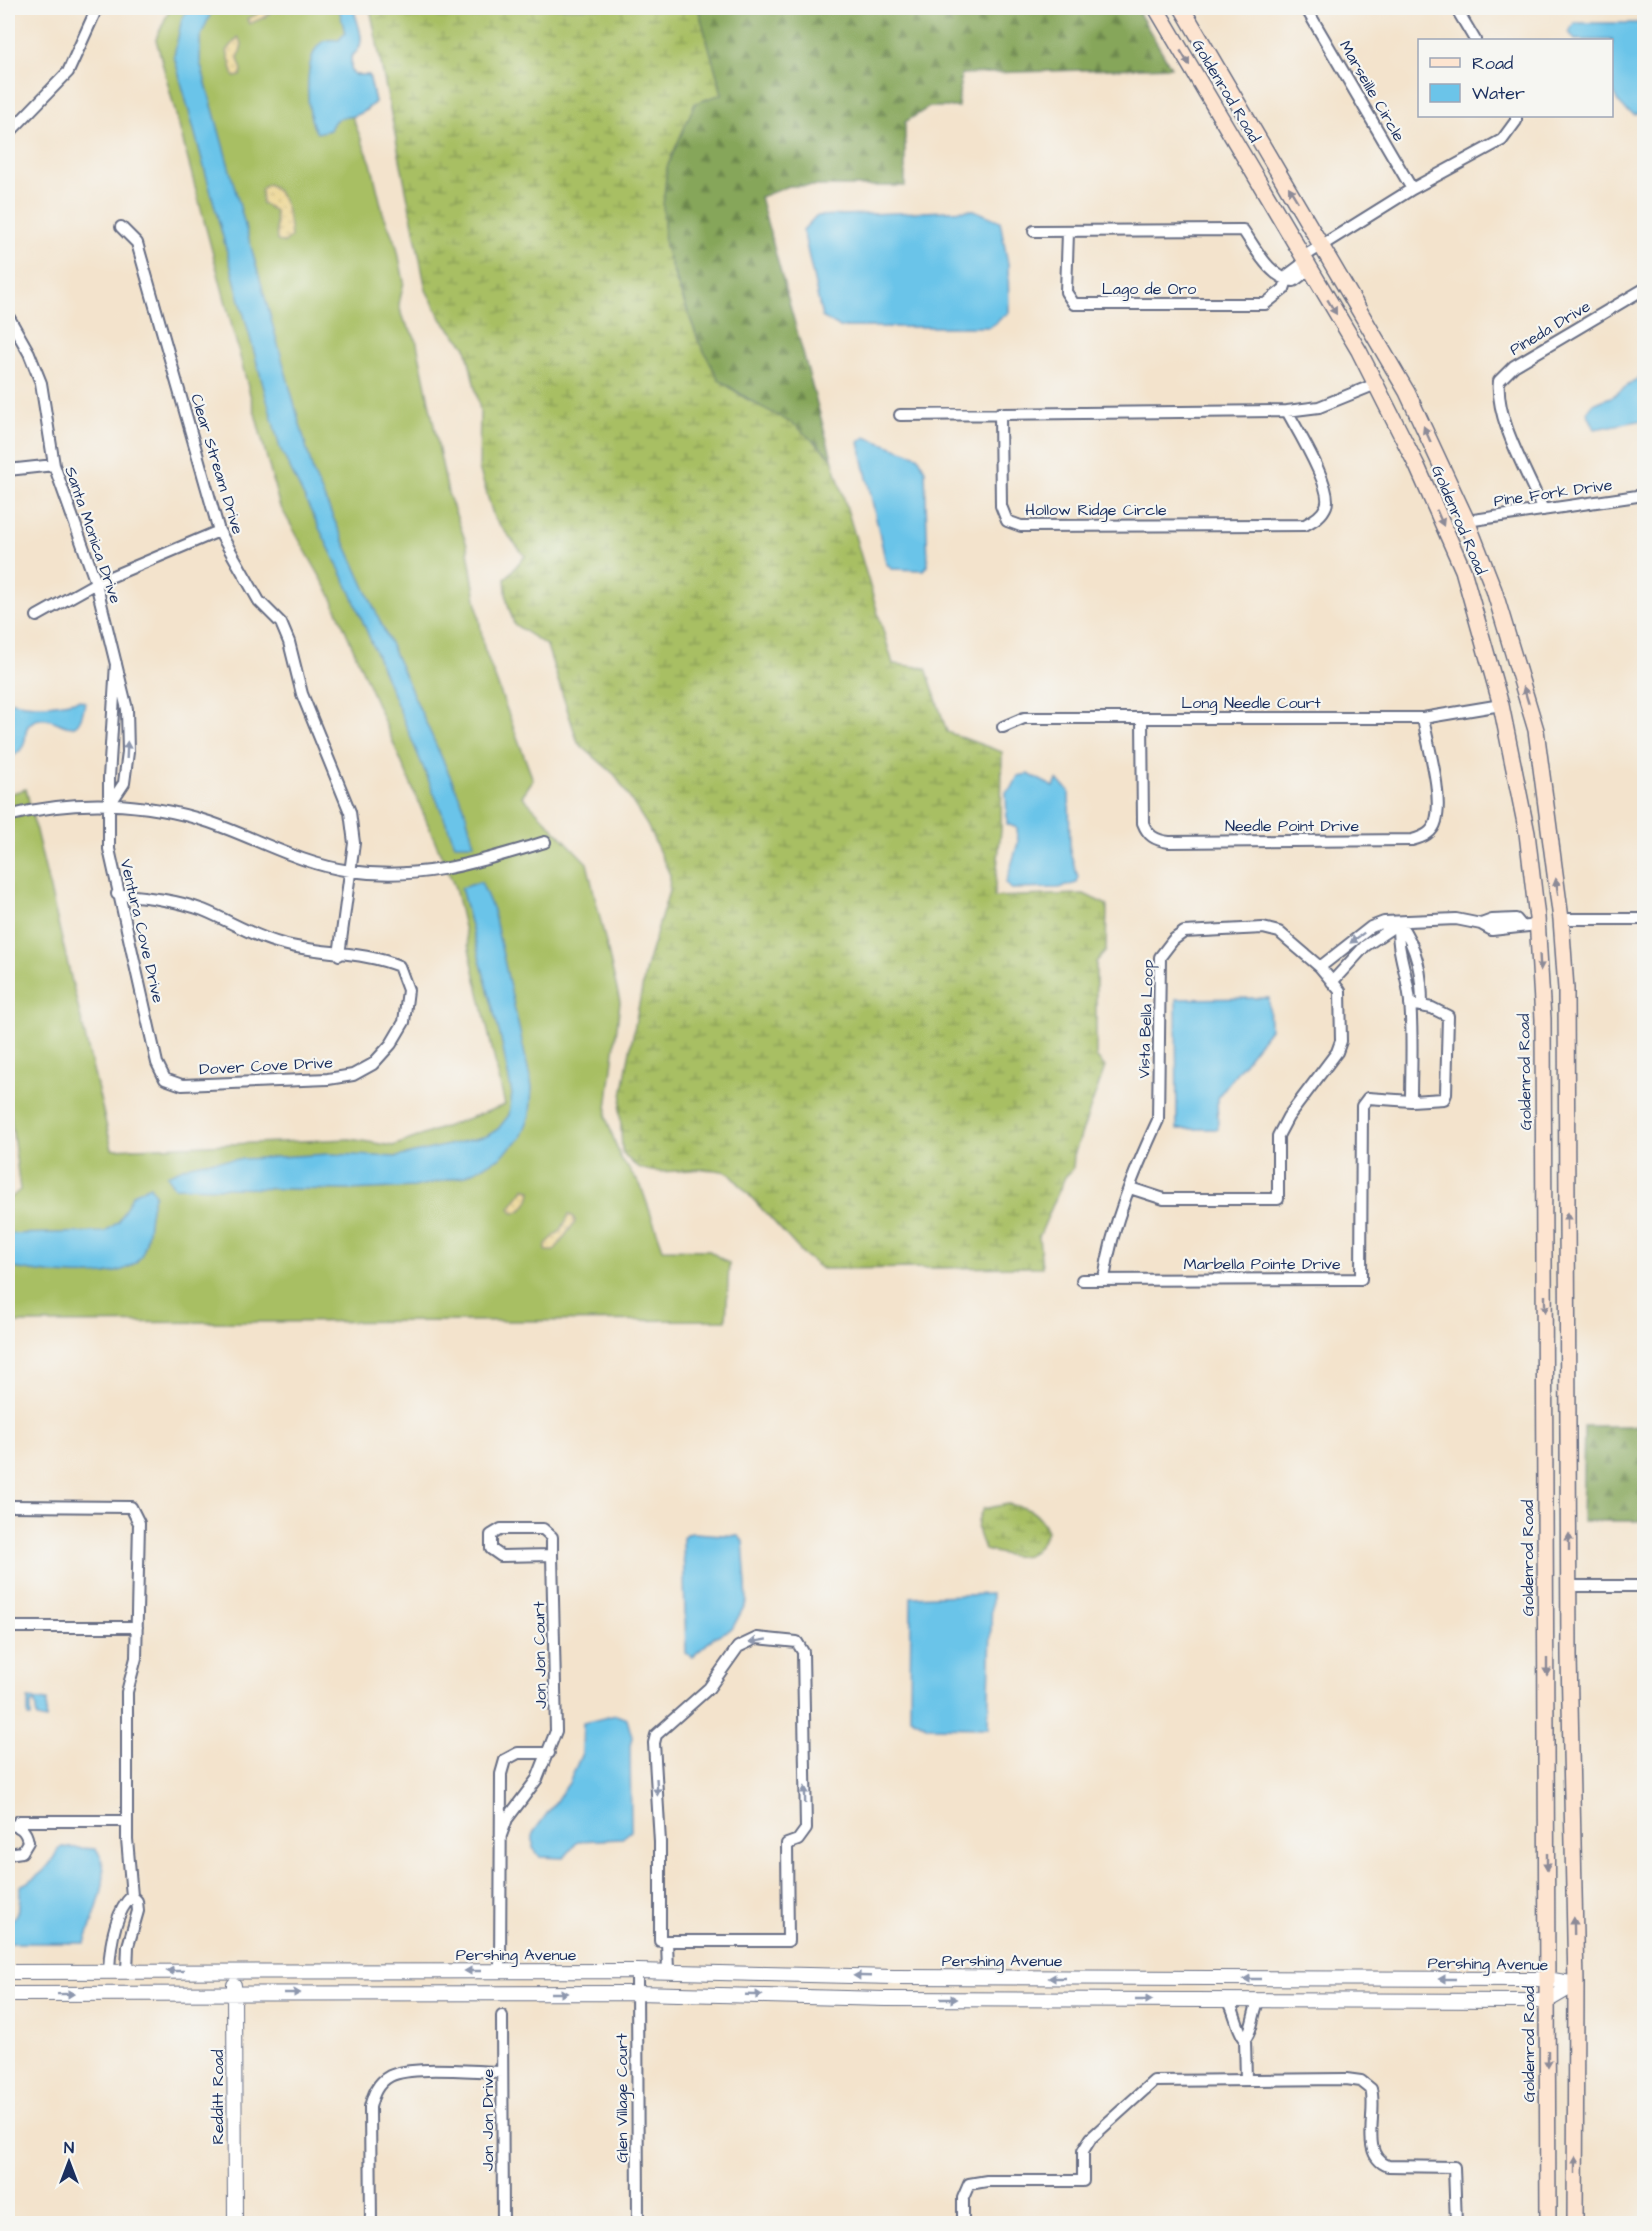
<svg xmlns="http://www.w3.org/2000/svg" width="1652" height="2231" viewBox="0 0 1652 2231" font-family="'Architects Daughter',sans-serif">
<style>
.grass{fill:#a8bf64;stroke:#627761;stroke-width:1.5}
.forest{fill:url(#forest-firs);stroke:#506a5c;stroke-width:1.5}
.wetland{fill:url(#wetland-marsh);stroke:#627761;stroke-width:1.5}
.sand{fill:url(#sand-dots);stroke:#84847e;stroke-width:1.5}
.water{fill:#6bc4e9;stroke:#437aa4;stroke-width:1.5}
.lines{fill:none;stroke-linecap:round;stroke-linejoin:round}
.minor-casing{stroke:#676e84;stroke-width:14}
.tertiary-casing{stroke:#676e84;stroke-width:16}
.secondary-casing{stroke:#676e84;stroke-width:18}
.minor{stroke:#fff;stroke-width:10}
.tertiary{stroke:#fff;stroke-width:14}
.secondary{stroke:#fde4d0;stroke-width:15}
.oneway{fill:#8c8a97}
.oneway2{fill:#8d97ae}
.labels{text-anchor:middle;dominant-baseline:central;stroke-width:4.5;stroke-linejoin:round;paint-order:stroke}
.street-label{font-size:16px;fill:#1b2f5e;stroke:#f6f6f2}
</style>
<defs>
<pattern id="forest-firs" width="22" height="20" patternUnits="userSpaceOnUse" patternTransform="scale(1.5)"><rect width="22" height="20" fill="#86a65a"/><path d="M5 1l3.5 6h-7zM16 11l3.5 6h-7z" fill="#6d884e"/></pattern>
<pattern id="wetland-marsh" width="20" height="14" patternUnits="userSpaceOnUse" patternTransform="scale(1.5)"><rect width="20" height="14" fill="#a8bf64"/><path d="M1 5h8M5 5V1M11 12h8M15 12V8" fill="none" stroke="#889c56"/></pattern>
<pattern id="sand-dots" width="8" height="8" patternUnits="userSpaceOnUse" patternTransform="scale(1.5)"><rect width="8" height="8" fill="#eeda9e"/><path d="M2 2h.1M6 6h.1" fill="none" stroke="#ccbb8a" stroke-width="1.8" stroke-linecap="round"/></pattern>
</defs>
<rect width="100%" height="100%" fill="#f6f6f2"/>
<filter id="ink" filterUnits="userSpaceOnUse"><feTurbulence type="fractalNoise" baseFrequency=".0167" numOctaves="2"/><feDisplacementMap in="SourceGraphic" scale="12" xChannelSelector="R" yChannelSelector="G"/><feConvolveMatrix kernelMatrix="1 2 1 2 8 2 1 2 1" color-interpolation-filters="sRGB"/></filter>
<filter id="wash" filterUnits="userSpaceOnUse"><feTurbulence type="fractalNoise" baseFrequency=".008" numOctaves="4" result="noise"/><feDisplacementMap in="SourceGraphic" scale="24" xChannelSelector="R" yChannelSelector="G"/><feGaussianBlur stdDeviation="1.35" result="paint"/><feColorMatrix in="noise" values="0 0 0 0 0 0 0 0 0 0 0 0 0 0 0 0 0 1.4 0 .05"/><feComposite in="paint" operator="in"/></filter>
<g filter="url(#wash)">
<rect width="100%" height="100%" fill="#f3e3cc"/>
<path class="grass" d="M 170,8 L 353,8 C 358,25 369,46 351,56 L 351,71 L 355,75 L 369,75 L 375,102 L 365,111 L 352,117 L 371,163 L 383,213 L 397,247 L 404,282 L 399,304 L 402,317 L 416,339 L 448,493 L 467,545 L 484,648 L 533,780 L 522,796 L 587,863 L 620,1002 L 606,1117 L 620,1157 L 641,1186 L 663,1249 L 708,1250 L 729,1264 L 726,1320 L 8,1323 L 8,1200 L 20,1190 L 8,1094 L 8,794 L 26,789 L 112,1149 L 350,1139 L 393,1146 L 505,1105 L 455,888 L 330,594 L 279,504 L 156,39 Z"/>
<path class="forest" d="M 698,8 L 1136,8 L 1171,67 L 961,74 L 958,107 L 929,107 L 905,122 L 905,186 L 789,186 L 760,197 L 832,458 L 815,442 L 719,380 L 698,340 L 665,247 L 663,205 L 667,167 L 695,103 L 722,94 Z
M 1584,1426 L 1644,1426 L 1644,1521 L 1582,1521 Z"/>
<path class="wetland" d="M 370,8 L 698,8 L 722,94 L 695,103 L 667,167 L 663,205 L 665,247 L 677,284 L 698,340 L 719,380 L 745,398 L 795,425 L 832,458 L 893,664 L 926,668 L 947,732 L 1002,752 L 1001,830 L 994,897 L 1084,894 L 1107,905 L 1106,951 L 1096,962 L 1096,1057 L 1105,1067 L 1074,1155 L 1073,1169 L 1065,1177 L 1039,1237 L 1042,1267 L 822,1269 L 805,1256 L 729,1173 C 701,1162 658,1181 635,1165 C 630,1162 626,1156 622,1152 L 620,1109 L 627,1066 L 646,968 L 669,891 L 670,875 L 647,825 L 615,775 L 578,743 L 547,646 L 514,624 L 507,601 L 505,579 L 525,556 L 494,518 L 479,468 L 480,410 L 466,347 L 442,320 L 426,290 Z
M 1008,1504 C 1029,1508 1038,1511 1047,1531 C 1034,1565 1015,1557 985,1550 C 977,1534 974,1525 983,1509 Z"/>
<path class="sand" d="M 263,8 L 274,9 L 265,17 L 249,24 L 247,19 L 258,14 Z
M 238,37 L 242,44 L 238,59 L 242,70 L 240,76 L 234,77 L 227,51 Z
M 268,184 C 287,194 289,217 291,237 L 285,243 L 277,241 L 275,211 L 262,203 L 261,189 Z
M 525,1188 L 531,1191 C 530,1201 523,1213 513,1213 L 510,1208 Z
M 569,1215 L 574,1217 L 575,1222 L 554,1251 L 546,1251 L 546,1244 L 561,1230 Z"/>
<path class="water" d="M 188,8 L 213,8 L 200,38 L 200,62 L 314,475 L 464,807 L 474,844 L 455,844 L 351,593 L 280,448 L 174,56 L 182,18 Z
M 339,8 L 353,8 C 358,25 369,46 351,56 L 351,71 L 355,75 L 369,75 L 375,102 C 368,108 362,114 353,116 C 339,119 336,115 330,130 L 317,133 C 305,118 302,48 325,41 C 329,39 335,40 339,40 L 345,33 Z
M 1574,23 L 1644,23 L 1644,110 L 1636,115 C 1604,104 1612,69 1612,40 L 1575,40 L 1569,32 Z
M 974,210 L 1000,221 L 1008,264 L 1009,312 L 990,327 L 839,327 L 822,317 L 803,230 L 816,216 Z
M 1644,374 L 1644,420 L 1595,429 L 1587,412 L 1593,404 L 1613,396 Z
M 865,437 L 918,456 L 925,470 L 928,565 L 923,570 L 892,569 L 886,563 L 859,442 Z
M 79,700 L 85,702 C 77,753 56,707 32,722 C 18,732 36,745 8,759 L 8,701 C 33,707 53,706 79,700 Z
M 1028,774 L 1054,787 L 1057,780 L 1069,791 L 1070,852 L 1078,877 L 1077,883 L 1059,888 L 1011,889 L 1006,883 L 1018,843 L 1017,828 L 1007,824 L 1006,792 L 1012,788 L 1018,776 Z
M 481,882 L 493,910 L 532,1087 L 530,1115 L 521,1138 L 499,1158 L 465,1176 L 414,1187 L 349,1190 L 174,1187 L 167,1175 L 190,1165 L 211,1161 L 329,1154 L 397,1157 L 487,1136 L 498,1129 L 509,1115 L 512,1094 L 501,1039 L 461,888 Z
M 1269,998 L 1270,1029 L 1217,1098 L 1218,1129 L 1177,1129 L 1176,999 Z
M 150,1186 L 155,1194 C 147,1213 151,1232 143,1252 C 129,1289 37,1272 8,1267 L 8,1234 L 105,1232 L 119,1221 L 133,1194 Z
M 693,1533 L 738,1536 L 743,1541 L 747,1601 L 732,1629 L 716,1636 L 692,1657 L 686,1653 L 683,1538 L 686,1534 Z
M 992,1594 L 988,1728 L 929,1727 L 910,1717 L 911,1597 Z
M 28,1699 L 47,1701 L 46,1720 L 37,1718 L 35,1702 L 31,1703 L 31,1717 L 28,1717 Z
M 616,1715 L 627,1719 L 632,1737 L 630,1746 L 631,1831 L 621,1839 L 578,1841 L 564,1858 L 540,1857 L 533,1848 L 533,1833 L 569,1783 L 582,1753 L 583,1723 Z
M 61,1847 L 95,1849 C 117,1869 92,1919 85,1943 L 8,1943 L 8,1922 C 21,1915 20,1900 20,1886 C 40,1876 49,1869 58,1849 Z"/>
</g>
<g filter="url(#ink)">
<g class="lines">
<defs>
<path id="minor" d="M 1306,8 L 1412,189
M 1456,8 L 1475,40
M 8,134 L 68,72 L 97,8
M 121,227 L 137,243 L 219,531 L 259,601 L 281,623 L 289,642 L 302,694 L 350,812 L 354,843 L 339,955
M 1034,231 L 1243,230 C 1255,247 1270,279 1294,281 L 1310,269
M 1068,232 L 1066,292 L 1074,304 L 1265,304 L 1284,289 L 1289,274 L 1305,262
M 1303,257 L 1412,189 L 1502,140 L 1516,121 L 1516,116
M 8,316 L 29,353 L 41,383 L 54,465 L 96,583 L 127,709 L 128,752 L 124,783 L 110,804
M 1000,413 L 1001,506 L 1007,521 L 1021,526 L 1305,525 C 1314,520 1322,516 1326,506 C 1334,489 1296,428 1287,411
M 900,415 L 1287,411 L 1319,407 L 1376,384
M 8,470 L 54,465
M 1543,510 C 1528,473 1495,420 1499,381 L 1514,366 L 1644,289
M 1467,521 L 1644,495
M 37,616 L 96,583 L 219,531
M 116,663 L 109,778 L 109,849 L 157,1063 L 165,1079 L 182,1085 L 328,1079 L 353,1075 L 373,1064 L 391,1044 L 404,1022 L 408,990 L 399,966 C 363,951 320,954 283,944 C 254,937 230,921 203,910 C 176,900 146,897 117,894
M 1142,718 L 1143,823 C 1148,836 1155,840 1169,842 L 1412,840 C 1423,837 1433,833 1436,821 C 1443,794 1428,746 1423,718
M 1003,727 L 1024,718 L 1423,718 L 1501,705
M 8,816 C 73,799 145,801 209,822 C 256,838 300,864 350,871 C 421,881 479,862 545,842
M 1561,919 L 1644,919
M 1399,923 C 1395,949 1408,974 1410,1002 C 1413,1034 1411,1068 1411,1101
M 1399,923 C 1418,948 1422,976 1422,1006
M 1481,924 L 1492,920 L 1516,919 L 1521,925
M 1320,967 L 1371,927 L 1384,922 L 1456,919 L 1481,924 L 1492,930 L 1538,925
M 1332,982 L 1365,946 L 1399,923
M 1104,1279 C 1112,1224 1135,1170 1158,1120 L 1160,957 L 1173,940 L 1184,932 L 1263,928 L 1279,932 L 1320,967 L 1340,991 L 1341,1041 L 1337,1052 L 1288,1117 L 1278,1136 L 1278,1199 L 1164,1199 L 1130,1188
M 1082,1280 L 1361,1279 L 1362,1106 L 1368,1098 L 1411,1101 L 1444,1099 L 1446,1094 L 1448,1016 L 1432,1008 L 1410,1004
M 8,1506 L 131,1507 L 139,1523 L 136,1658 L 127,1692 L 127,1839 L 132,1896 L 137,1901 L 138,1911 L 128,1946 L 127,1971
M 1570,1586 L 1644,1586
M 8,1627 L 137,1627
M 8,1826 C 19,1824 26,1830 28,1842 L 22,1852 L 8,1854
M 20,1827 L 19,1821 L 127,1821
M 500,1838 L 507,1819 L 537,1779 L 556,1731 L 552,1555 L 552,1537 L 543,1529 L 501,1529 L 491,1535 L 491,1549 L 501,1556 L 552,1555
M 667,1941 L 660,1941 L 660,1842 L 654,1743 L 656,1735 L 709,1688 L 738,1647 L 757,1638 L 797,1642 L 803,1652 L 806,1829 L 798,1840 L 787,1844 L 788,1941 L 667,1941 L 668,1972
M 109,1971 C 110,1947 114,1913 132,1896
M 500,1971 L 501,1774 L 505,1760 L 518,1753 L 549,1753
M 637,1971 L 638,2224
M 1228,2000 C 1236,2013 1236,2028 1245,2039 C 1254,2028 1252,2014 1259,2000
M 502,2016 L 503,2224
M 1245,2039 L 1246,2080
M 371,2224 L 370,2107 C 373,2095 377,2083 390,2076 C 411,2065 476,2072 502,2072
M 963,2224 L 963,2198 L 969,2184 L 987,2181 L 1083,2181 L 1083,2151 L 1091,2138 L 1154,2081 L 1346,2079 L 1361,2081 L 1371,2089 C 1378,2112 1359,2155 1388,2166 L 1454,2167 L 1456,2224"/>
<path id="tertiary" d="M 8,1972 L 637,1971 L 894,1977 L 1547,1979 L 1576,1984
M 234,1985 L 235,2224
M 8,1994 L 637,1993 L 885,1999 L 1547,2001 L 1576,1984"/>
<path id="secondary" d="M 1156,8 L 1359,351 L 1417,466 L 1463,570 L 1501,705 L 1527,833 L 1537,918 L 1543,1019 L 1548,2224
M 1182,8 L 1407,392 L 1467,521 L 1494,590 L 1536,730 L 1561,919 L 1566,989 L 1569,1656 L 1576,1984 L 1575,2224"/>
</defs>
<use href="#minor" class="minor-casing"/>
<use href="#tertiary" class="tertiary-casing"/>
<use href="#secondary" class="secondary-casing"/>
<use href="#minor" class="minor"/>
<use href="#tertiary" class="tertiary"/>
<use href="#secondary" class="secondary"/>
</g>
<defs><path id="oneway-solid" d="M-6-.8H1V-3.2L6.5 0L1 3.2V.8H-6Z" transform="scale(1.5)"/></defs>
<g class="oneway">
<use href="#oneway-solid" transform="translate(1185 58) rotate(59)"/>
<use href="#oneway-solid" transform="translate(1293 194) rotate(-121)"/>
<use href="#oneway-solid" transform="translate(1332 307) rotate(59)"/>
<use href="#oneway-solid" transform="translate(1427 434) rotate(-114)"/>
<use href="#oneway-solid" transform="translate(1440 518) rotate(66)"/>
<use href="#oneway-solid" transform="translate(1526 695) rotate(-107)"/>
<use href="#oneway-solid" transform="translate(1557 887) rotate(-98)"/>
<use href="#oneway-solid" transform="translate(1540 962) rotate(87)"/>
<use href="#oneway-solid" transform="translate(1567 1221) rotate(-90)"/>
<use href="#oneway-solid" transform="translate(1545 1304) rotate(90)"/>
<use href="#oneway-solid" transform="translate(1569 1542) rotate(-90)"/>
<use href="#oneway-solid" transform="translate(1547 1667) rotate(90)"/>
<use href="#oneway-solid" transform="translate(1547 1862) rotate(90)"/>
<use href="#oneway-solid" transform="translate(1574 1926) rotate(-91)"/>
<use href="#oneway-solid" transform="translate(1548 2059) rotate(90)"/>
<use href="#oneway-solid" transform="translate(1575 2165) rotate(-90)"/>
</g>
<g class="oneway2">
<use href="#oneway-solid" transform="translate(127 750) rotate(-88)"/>
<use href="#oneway-solid" transform="translate(1357 938) rotate(143)"/>
<use href="#oneway-solid" transform="translate(758 1641) rotate(170)"/>
<use href="#oneway-solid" transform="translate(657 1787) rotate(87)"/>
<use href="#oneway-solid" transform="translate(805 1795) rotate(-91)"/>
<use href="#oneway-solid" transform="translate(175 1971) rotate(-180)"/>
<use href="#oneway-solid" transform="translate(473 1971) rotate(180)"/>
<use href="#oneway-solid" transform="translate(862 1976) rotate(-178)"/>
<use href="#oneway-solid" transform="translate(1057 1978) rotate(-180)"/>
<use href="#oneway-solid" transform="translate(1252 1979) rotate(-180)"/>
<use href="#oneway-solid" transform="translate(1447 1979) rotate(-180)"/>
<use href="#oneway-solid" transform="translate(292 1993)"/>
<use href="#oneway-solid" transform="translate(559 1993)"/>
<use href="#oneway-solid" transform="translate(66 1994) rotate(-1)"/>
<use href="#oneway-solid" transform="translate(754 1995) rotate(2)"/>
<use href="#oneway-solid" transform="translate(949 1999)"/>
<use href="#oneway-solid" transform="translate(1144 2000)"/>
</g>
</g>
<g class="labels">
<g class="street-label">
<text transform="translate(1226 91) rotate(59)">Goldenrod Road</text>
<text transform="translate(1372 91) rotate(60)">Marseille Circle</text>
<text x="1149" y="289">Lago de Oro</text>
<text transform="translate(1550 328) rotate(-31)">Pineda Drive</text>
<text transform="translate(217 464) rotate(73)">Clear Stream Drive</text>
<text transform="translate(1553 493) rotate(-8)">Pine Fork Drive</text>
<text x="1096" y="510">Hollow Ridge Circle</text>
<text transform="translate(1459 520) rotate(67)">Goldenrod Road</text>
<text transform="translate(93 535) rotate(71)">Santa Monica Drive</text>
<text x="1251" y="703">Long Needle Court</text>
<text x="1292" y="826">Needle Point Drive</text>
<text transform="translate(142 931) rotate(77)">Ventura Cove Drive</text>
<text transform="translate(1146 1019) rotate(-88)">Vista Bella Loop</text>
<text transform="translate(266 1066) rotate(-3)">Dover Cove Drive</text>
<text transform="translate(1525 1072) rotate(-91)">Goldenrod Road</text>
<text x="1262" y="1264">Marbella Pointe Drive</text>
<text transform="translate(1528 1558) rotate(-90)">Goldenrod Road</text>
<text transform="translate(540 1655) rotate(-91)">Jon Jon Court</text>
<text x="516" y="1955">Pershing Avenue</text>
<text x="1002" y="1961">Pershing Avenue</text>
<text transform="translate(1488 1964) rotate(1)">Pershing Avenue</text>
<text transform="translate(1529 2044) rotate(-90)">Goldenrod Road</text>
<text transform="translate(218 2097) rotate(-90)">Redditt Road</text>
<text transform="translate(622 2098) rotate(-90)">Glen Village Court</text>
<text transform="translate(488 2120) rotate(-90)">Jon Jon Drive</text>
</g>
</g>
<rect width="1652" height="2231" fill="none" stroke="#f6f6f2" stroke-width="30"/>
<rect x="1418" y="39" width="195" height="78" fill="#f6f6f2" stroke="#9ea6b7" stroke-width="1.5"/>
<rect x="1430" y="58" width="30" height="9" fill="#fde4d0" stroke="#9ea6b7" stroke-width="1.5"/>
<text x="1472" y="69" font-size="18" fill="#1b2f5e">Road</text>
<rect x="1430" y="84" width="30" height="18" fill="#6bc4e9" stroke="#9ea6b7" stroke-width="1.5"/>
<text x="1472" y="99" font-size="18" fill="#1b2f5e">Water</text>
<g transform="translate(69 2162)" stroke="#f6f6f2" stroke-width="4.5" paint-order="stroke">
<path d="M0-4.5L10 22L0 15L-10 22Z" fill="#1b2f5e"/>
<text y="-9" font-size="16" font-weight="bold" text-anchor="middle" fill="#1b2f5e">N</text>
</g>
</svg>
